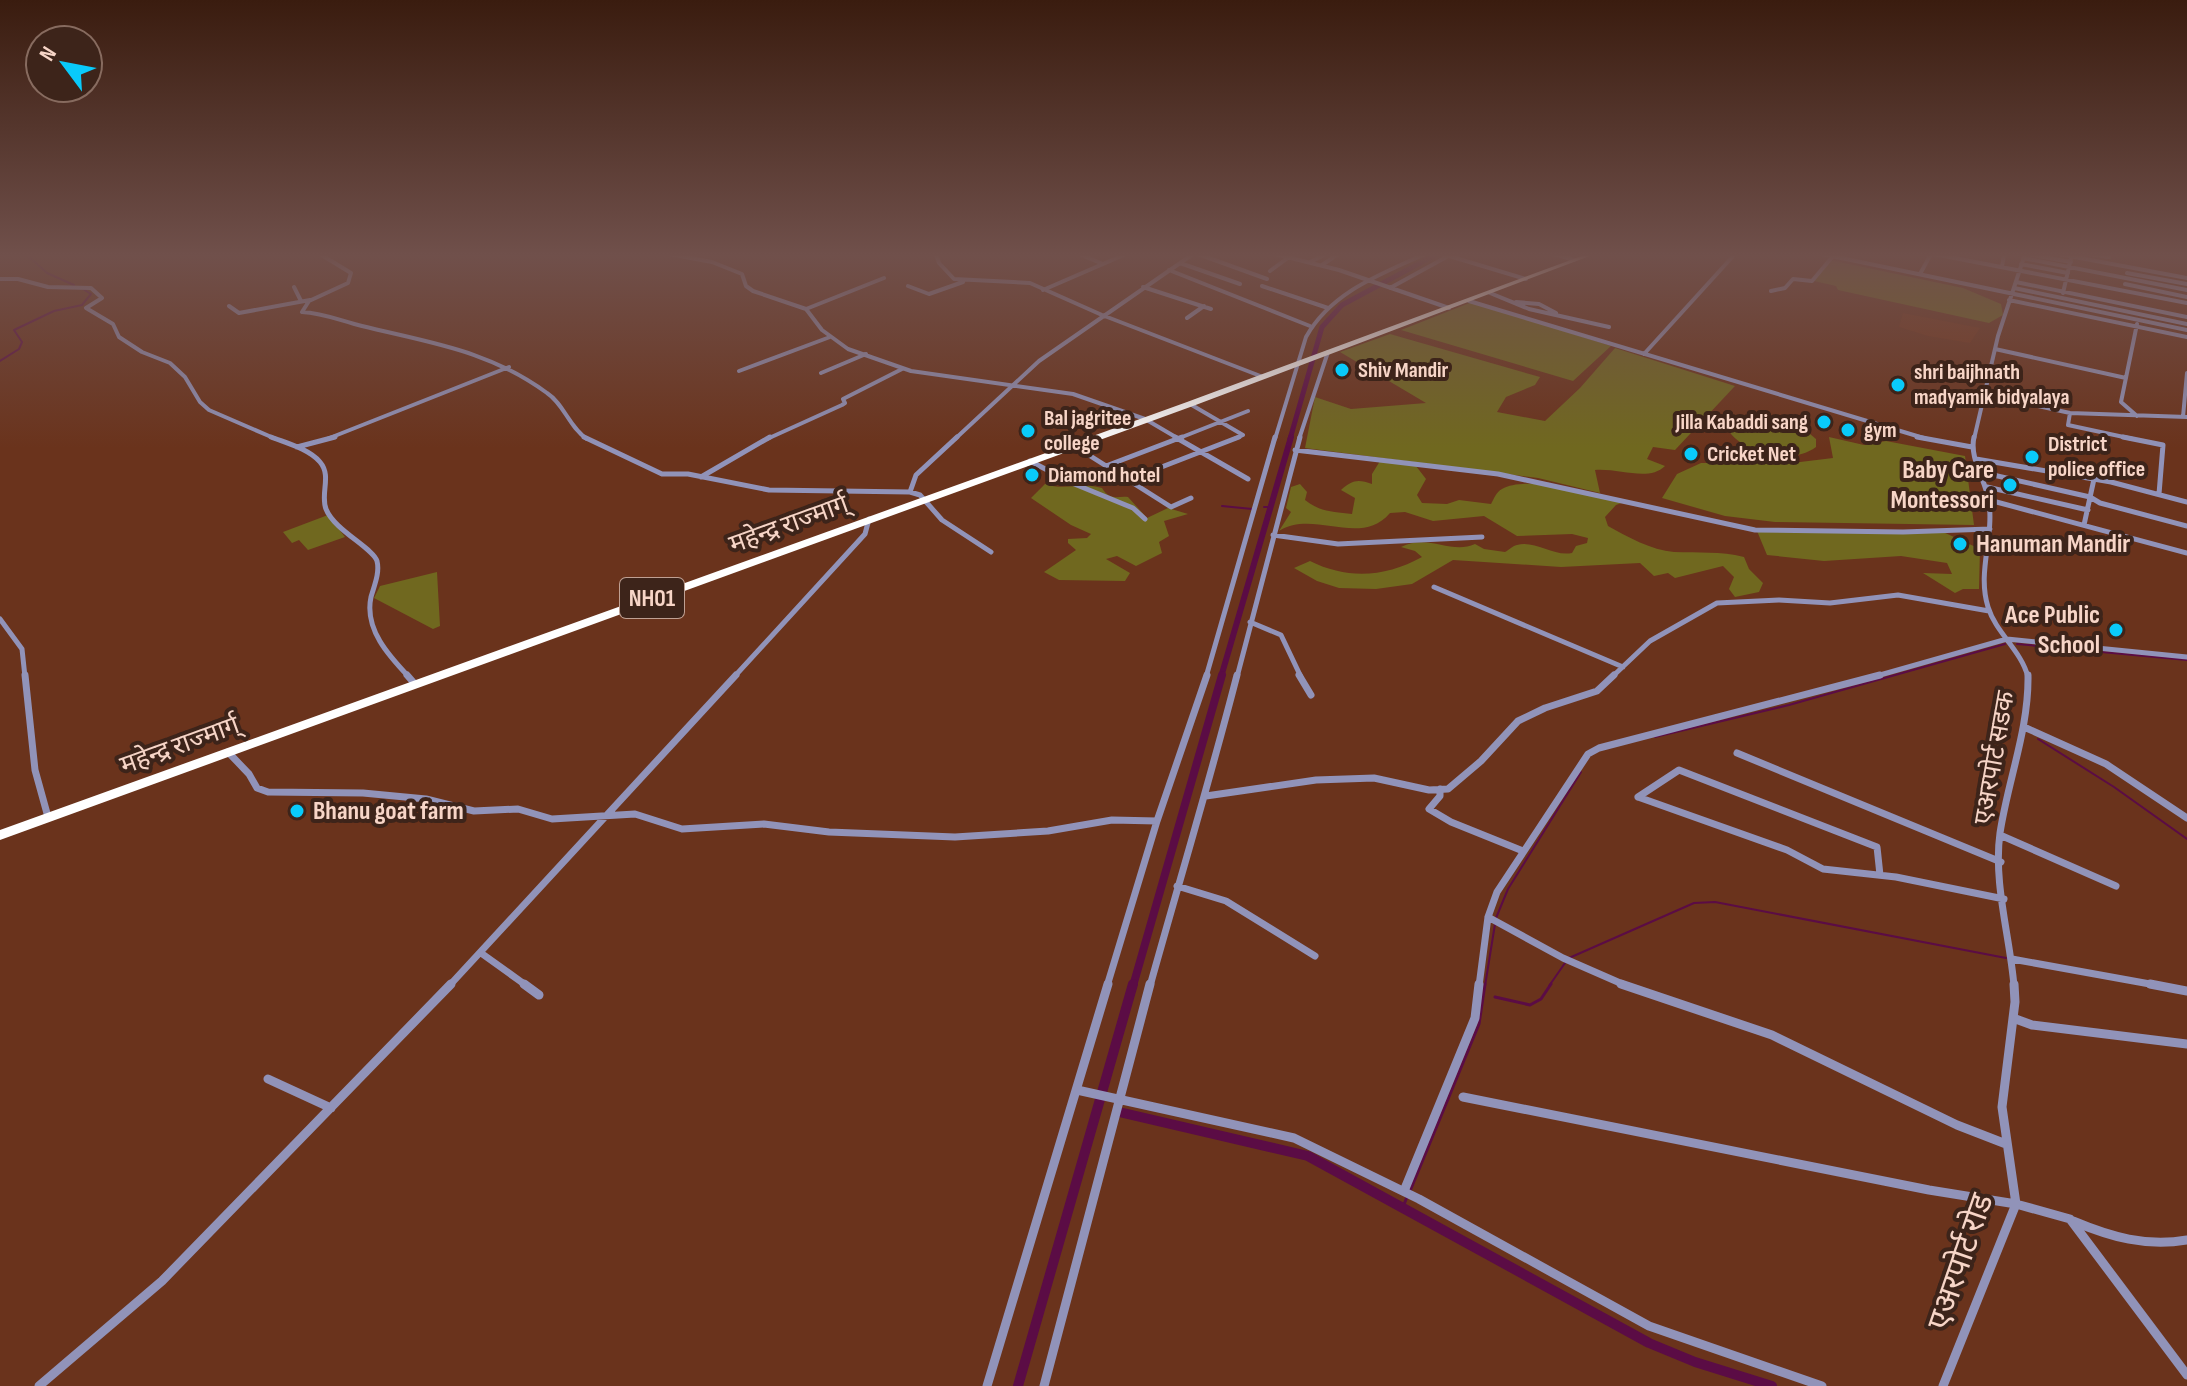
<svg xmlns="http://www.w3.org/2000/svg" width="2187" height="1386" viewBox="0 0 2187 1386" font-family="'Sofia Sans Condensed','Noto Sans Devanagari',sans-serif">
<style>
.built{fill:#74361b}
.green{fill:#70681f}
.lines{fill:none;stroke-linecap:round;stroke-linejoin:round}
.stream-far1{stroke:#5b0c45;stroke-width:2}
.stream{stroke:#5b0c45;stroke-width:3}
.canal-far3{stroke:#5b0c45;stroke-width:5}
.canal-far2{stroke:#5b0c45;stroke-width:6}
.canal-far1{stroke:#5b0c45;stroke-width:8}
.canal{stroke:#5b0c45;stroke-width:10}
.street-far3{stroke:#9193b9;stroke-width:4}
.street-far2{stroke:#9193b9;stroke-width:5}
.street-far1{stroke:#9193b9;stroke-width:7}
.street{stroke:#9193b9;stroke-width:9}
.highway{fill:#fff;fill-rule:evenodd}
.poi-dot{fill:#09cafa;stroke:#3d241a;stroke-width:3}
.labels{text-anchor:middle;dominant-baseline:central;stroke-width:8;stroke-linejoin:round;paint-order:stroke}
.far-poi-label{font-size:22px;font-weight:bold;fill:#f7d5c7;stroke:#3d241a;text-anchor:start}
.shield{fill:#3d241a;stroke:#bfa093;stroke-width:2}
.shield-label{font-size:24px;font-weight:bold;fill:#f7d5c7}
.poi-label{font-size:26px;font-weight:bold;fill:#f7d5c7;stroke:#3d241a;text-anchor:end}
.street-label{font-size:26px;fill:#f7d5c7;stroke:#3d241a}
.near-street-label{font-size:32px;fill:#f7d5c7;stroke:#3d241a}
</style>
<rect width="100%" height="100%" fill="#6a331c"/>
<path class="built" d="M 1903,313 L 1980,328 L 1970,343 L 1928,336 L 1899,327 Z"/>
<path class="green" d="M 1830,260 L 1963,288 L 2001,304 L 2003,315 L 1989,323 L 1838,290 L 1836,286 L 1814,281 Z
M 1472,302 L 1611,346 L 1573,381 L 1401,330 Z
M 1390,334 L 1540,377 L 1535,385 L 1506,397 L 1497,412 L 1545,421 L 1580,388 L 1615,348 L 1735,386 L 1675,450 L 1653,447 L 1647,459 L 1665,466 C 1649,482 1619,468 1595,470 L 1600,493 L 1538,478 L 1305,448 L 1315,397 L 1351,409 L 1426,403 L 1340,352 Z
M 1766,415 L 1798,424 L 1816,439 L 1816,447 C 1792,465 1745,455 1728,430 L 1729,423 L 1737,417 Z
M 1829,437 L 1864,445 L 1886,441 L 1965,456 L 1974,525 L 1775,522 L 1725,516 L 1662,498 L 1677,474 L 1701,463 L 1792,463 L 1833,458 Z
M 1380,461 L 1416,466 L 1426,479 L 1417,495 L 1422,503 L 1447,504 L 1459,500 L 1491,504 C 1494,499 1496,492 1502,489 C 1528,474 1595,495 1624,502 L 1616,505 L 1605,517 L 1608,526 C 1628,537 1651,550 1674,552 C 1699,553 1720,551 1744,557 L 1749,569 L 1763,583 L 1759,592 L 1735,597 L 1729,589 L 1734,577 L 1723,566 L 1675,578 L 1668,573 L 1654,576 L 1640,563 L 1561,567 L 1453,560 L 1412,584 L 1376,589 L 1339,588 L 1317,581 L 1294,568 L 1310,561 C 1348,580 1386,577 1422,557 L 1415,551 L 1401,547 C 1428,533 1451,555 1475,544 L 1484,549 L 1505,552 C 1509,550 1512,546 1517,545 C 1535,540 1554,557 1572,553 L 1576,546 L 1587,543 L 1588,538 L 1572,534 L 1517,536 L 1484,516 L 1433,521 L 1405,512 L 1390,513 C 1360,548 1314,509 1279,531 L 1291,512 L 1286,508 L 1291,487 L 1300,484 L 1307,492 L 1305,500 C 1320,512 1334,512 1352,514 L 1355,498 L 1341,490 C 1352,480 1358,479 1372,484 L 1372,474 Z
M 1045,484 C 1064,491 1082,482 1102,488 C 1110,501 1116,496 1128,497 L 1147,518 L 1168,508 L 1188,514 L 1164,521 L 1169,536 L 1159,542 L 1162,553 L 1136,566 L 1117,556 L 1106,559 L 1130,573 L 1125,581 L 1059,580 L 1044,572 L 1076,550 L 1068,543 L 1068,539 L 1087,538 L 1091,534 L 1071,525 L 1031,498 Z
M 328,515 L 345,537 L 308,550 L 299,540 L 292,543 L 283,532 Z
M 1757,531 L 1941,531 L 1980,549 L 1979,589 L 1963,589 L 1955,593 L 1923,573 L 1952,574 L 1947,563 L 1901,556 L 1824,561 L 1767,555 Z
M 437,572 L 440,626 L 433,629 L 374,598 L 380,586 Z"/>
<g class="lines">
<path class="stream-far1" d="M 26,254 L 47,273 L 74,285
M 0,361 L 19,349 L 22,342 L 14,330 L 54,311 L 82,305 L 91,294 L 83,289
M 1222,506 L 1252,509
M 1264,507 L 1271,507
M 2017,644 L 2187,660
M 1655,737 L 1789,705 L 2005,644
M 2038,739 L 2114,787 L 2187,839
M 1496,918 L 1508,889 L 1581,772
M 1569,958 L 1694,903 L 1715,902 L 2006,958
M 1485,986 L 1495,924
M 1549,986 L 1565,963"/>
<path class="stream" d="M 1495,997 L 1530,1005 L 1541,999 L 1551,984
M 1410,1191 L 1479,1024 L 1485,984
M 1403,1207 L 1407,1197"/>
<path class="canal-far3" d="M 1290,439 L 1322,327 L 1342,305 L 1437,254"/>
<path class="canal-far2" d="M 1221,677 L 1291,437"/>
<path class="canal-far1" d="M 1133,986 L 1222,675"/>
<path class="canal" d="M 1119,1112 L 1308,1156 L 1649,1343 L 1695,1362 L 1772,1386
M 1018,1386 L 1133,984"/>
<path class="street-far3" d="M 320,254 L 351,273 L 348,283 L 309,301 L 302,312 C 324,313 341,321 362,326 C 431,343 488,350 547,393 C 564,404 569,427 587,439
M 669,254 L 712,262 L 742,274 L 746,286 L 753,291 L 806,309 L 822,330 L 848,349 L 911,371 L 1073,394 L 1145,419 L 1179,439
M 936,254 L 939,263 L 954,279 L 1030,283 L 1102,315 L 1263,377
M 1079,254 L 1103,264
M 1198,254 L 1267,279
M 1275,254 L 1339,270 L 1449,308
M 1554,254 L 1574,260
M 1822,254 L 2187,330
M 1934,254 L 2187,303
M 2027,254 L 2071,262
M 2059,254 L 2187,278
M 2089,254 L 2109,257
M 1446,255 L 1526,279
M 2023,258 L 2187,290
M 1310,262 L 1326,254
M 1180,263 L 1240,284
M 2021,264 L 2068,273
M 1322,265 L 1338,254
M 2002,267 L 2004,254
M 1169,270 L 1310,326
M 1270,271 L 1289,257
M 2127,273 L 2187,284
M 1920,274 L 1931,254
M 0,279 L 18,279 L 48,287 L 91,288 L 102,298 L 86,308 L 113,324 L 119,337 L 142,352 L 170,363 L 185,377 L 200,402 L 209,410 L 276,439
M 2016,282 L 2187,317
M 2125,284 L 2187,297
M 908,286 L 929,294 L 963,282
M 1262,286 L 1328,308
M 294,287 L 301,301
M 1143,287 L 1211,309
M 1390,288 L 1450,255
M 2014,288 L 2187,324
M 1043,290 L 1126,254
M 1771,291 L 1785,288 L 1793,279 L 1812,281 L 1833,256
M 1490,293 L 1529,309 L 1609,327
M 2063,293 L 2072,254
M 2009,300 L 2187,337
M 1469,301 L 1927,439
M 1516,302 L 1539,304 L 1556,313
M 229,306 L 239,313 L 310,300
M 806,309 L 884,278
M 1187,318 L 1204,306
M 2137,324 L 2121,402 L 2137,416
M 1995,349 L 2126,378
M 1644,354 L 1735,254
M 739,371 L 830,337
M 821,373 L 866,354
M 1984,394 L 2070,413 L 2187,417
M 1190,404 L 1243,435 L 1234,439
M 2070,413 L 2068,425 L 2133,439
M 2183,417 L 2187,373
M 327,439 L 509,367
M 767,439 L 842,405 L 845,403 L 843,399 L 902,369
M 955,439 L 1039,361 L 1193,254
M 1177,439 L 1248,411
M 1275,439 L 1306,337 C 1331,292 1381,274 1425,254
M 1299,439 L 1328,352
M 1974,439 L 1998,336 L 2025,254"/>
<path class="street-far2" d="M 271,437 C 286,443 309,449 320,462 C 332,476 320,494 326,509 C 334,530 373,548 377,561 C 380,573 374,586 371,597 C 364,629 389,656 409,677
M 584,437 L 662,474 L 688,474 L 769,490 L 910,492 L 920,495 L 942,520 L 991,552
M 1175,437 L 1248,479
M 1917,437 L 1972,447
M 1974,437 C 1969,459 1986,480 1989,502 C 1994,538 1977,572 1988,607 C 1996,633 2021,650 2028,677
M 2123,437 L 2163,445 L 2159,494
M 1073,445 L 1171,507 L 1191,498
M 297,447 L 335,437
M 1295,450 L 1498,474 L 1755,530 L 1903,532 L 1990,529
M 1976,459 L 2111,482 L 2187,502
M 1030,461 L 1072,483 L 1133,508 L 1145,519
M 1106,466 L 1182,437
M 1980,472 L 2090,497 L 2100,503 L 2187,526
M 701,477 L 770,437
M 1128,480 L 1239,437
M 1987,487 L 2088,510
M 910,492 L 916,475 L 957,437
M 1989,500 L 2187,553
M 2084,525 L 2094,479
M 1273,535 L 1338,544 L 1482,537
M 1434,587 L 1623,667
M 0,619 L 22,649 L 25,677
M 1250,622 L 1281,635 L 1301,677
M 734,677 L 865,534 L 869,519
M 1206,677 L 1275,437
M 1237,677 L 1300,437
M 1612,677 L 1650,641 L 1717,603 L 1779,600 L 1830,603 L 1898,595 L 1989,611
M 1873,677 L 2007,639 L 2187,657"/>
<path class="street-far1" d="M 25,675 L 35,770 L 48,817
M 407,675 L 414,683
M 1299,675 L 1311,695
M 2024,727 L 2106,764 L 2187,818
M 228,752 L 249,774 L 257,788 L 268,792 L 363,793 L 426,799 L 474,811 L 518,809 L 552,819 L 635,814 L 682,829 L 764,824 L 829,832 L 955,837 L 1048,831 L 1112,820 L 1157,821
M 1737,753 L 2001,862
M 1440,789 L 1440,796 L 1429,809 L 1451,822 L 1523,851
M 1206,796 L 1316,780 L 1374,778 L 1429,790 L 1448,789 L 1481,761 L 1518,721 L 1545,708 L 1597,691 L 1614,675
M 1638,797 L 1787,850 L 1823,869 L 1896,877 L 2004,899
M 1638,797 L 1679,770 L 1877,847 L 1880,875
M 2000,835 L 2116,886
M 1177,886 L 1226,901 L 1315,956
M 1488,917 L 1563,958 L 1627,986
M 481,953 L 527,986
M 2012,959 L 2161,986
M 449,986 L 736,675
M 1107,986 L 1157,821 L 1207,675
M 1150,986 C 1179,882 1210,780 1237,675
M 1479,986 L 1488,917 L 1497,892 L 1588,754 L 1599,748 L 1880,675
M 2014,986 C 2010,937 1993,882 2000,833 C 2008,780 2029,729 2028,675"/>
<path class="street" d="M 524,984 L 539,995
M 1621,984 L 1772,1035 L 1957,1125 L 2006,1144
M 2150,984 L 2187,991
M 2013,1018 L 2032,1025 L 2187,1044
M 268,1079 L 331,1108
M 1077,1090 L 1294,1138 L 1419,1199 L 1649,1326 L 1822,1386
M 1463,1097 L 1929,1190 L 2016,1204 L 2070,1219 L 2187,1375
M 1404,1191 L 1475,1018 L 1479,984
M 2073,1221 C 2111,1237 2146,1247 2187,1240
M 39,1386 L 162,1281 L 451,984
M 987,1386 L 1108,984
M 1044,1386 L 1150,984
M 1943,1386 L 2016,1204 L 2002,1107 L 2015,1002 L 2014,984"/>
<path class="highway" d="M 1587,254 L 1595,254 L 1193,406 L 0,840 L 0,830 L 1187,402 Z"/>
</g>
<linearGradient id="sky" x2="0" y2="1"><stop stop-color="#3a1c0f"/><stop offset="0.57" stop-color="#70504b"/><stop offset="1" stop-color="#70504b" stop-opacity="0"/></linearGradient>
<rect width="2187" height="448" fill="url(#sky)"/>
<g class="poi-dot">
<circle cx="1342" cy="370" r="8"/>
<circle cx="1898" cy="385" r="8"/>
<circle cx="1824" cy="422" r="8"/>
<circle cx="1848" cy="430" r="8"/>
<circle cx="1028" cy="431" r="8"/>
<circle cx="1691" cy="454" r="8"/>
<circle cx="2032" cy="457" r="8"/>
<circle cx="1032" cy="475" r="8"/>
<circle cx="2010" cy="485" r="8"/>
<circle cx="1960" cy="544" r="8"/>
<circle cx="2116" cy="630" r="8"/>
<circle cx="297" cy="811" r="8"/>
</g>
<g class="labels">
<g class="far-poi-label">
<text x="1358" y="370">Shiv Mandir</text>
<text x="1914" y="372">shri baijhnath<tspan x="1914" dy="25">madyamik bidyalaya</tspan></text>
<text x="1044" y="418">Bal jagritee<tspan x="1044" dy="25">college</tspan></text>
<text x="1808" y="422" text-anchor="end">Jilla Kabaddi sang</text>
<text x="1864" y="430">gym</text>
<text x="2048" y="444">District<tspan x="2048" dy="25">police office</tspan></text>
<text x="1707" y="454">Cricket Net</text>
<text x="1048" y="475">Diamond hotel</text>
</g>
<rect class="shield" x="620" y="578" width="64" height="40" rx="6"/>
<g class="shield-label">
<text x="652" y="598">NH01</text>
</g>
<g class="poi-label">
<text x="1994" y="470">Baby Care<tspan x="1994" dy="30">Montessori</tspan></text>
<text x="1976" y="544" text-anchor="start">Hanuman Mandir</text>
<text x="2100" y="615">Ace Public<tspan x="2100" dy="30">School</tspan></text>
<text x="313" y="811" text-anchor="start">Bhanu goat farm</text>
</g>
<g class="street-label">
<text transform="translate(789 525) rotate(-20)">महेन्द्र राज्मार्ग्</text>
<text transform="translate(180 746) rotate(-20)">महेन्द्र राज्मार्ग्</text>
<text transform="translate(1995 758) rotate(-80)">एअरपोर्ट सडक</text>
</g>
<g class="near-street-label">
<text transform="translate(1961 1262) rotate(-71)">एअरपोर्ट रोड</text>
</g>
</g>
<g transform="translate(64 64) rotate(302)"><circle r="38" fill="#3d241a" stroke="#876b5f" stroke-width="2"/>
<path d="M0-6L14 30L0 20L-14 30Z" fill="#09cafa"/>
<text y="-12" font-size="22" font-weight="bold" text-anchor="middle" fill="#f7d5c7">N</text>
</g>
</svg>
